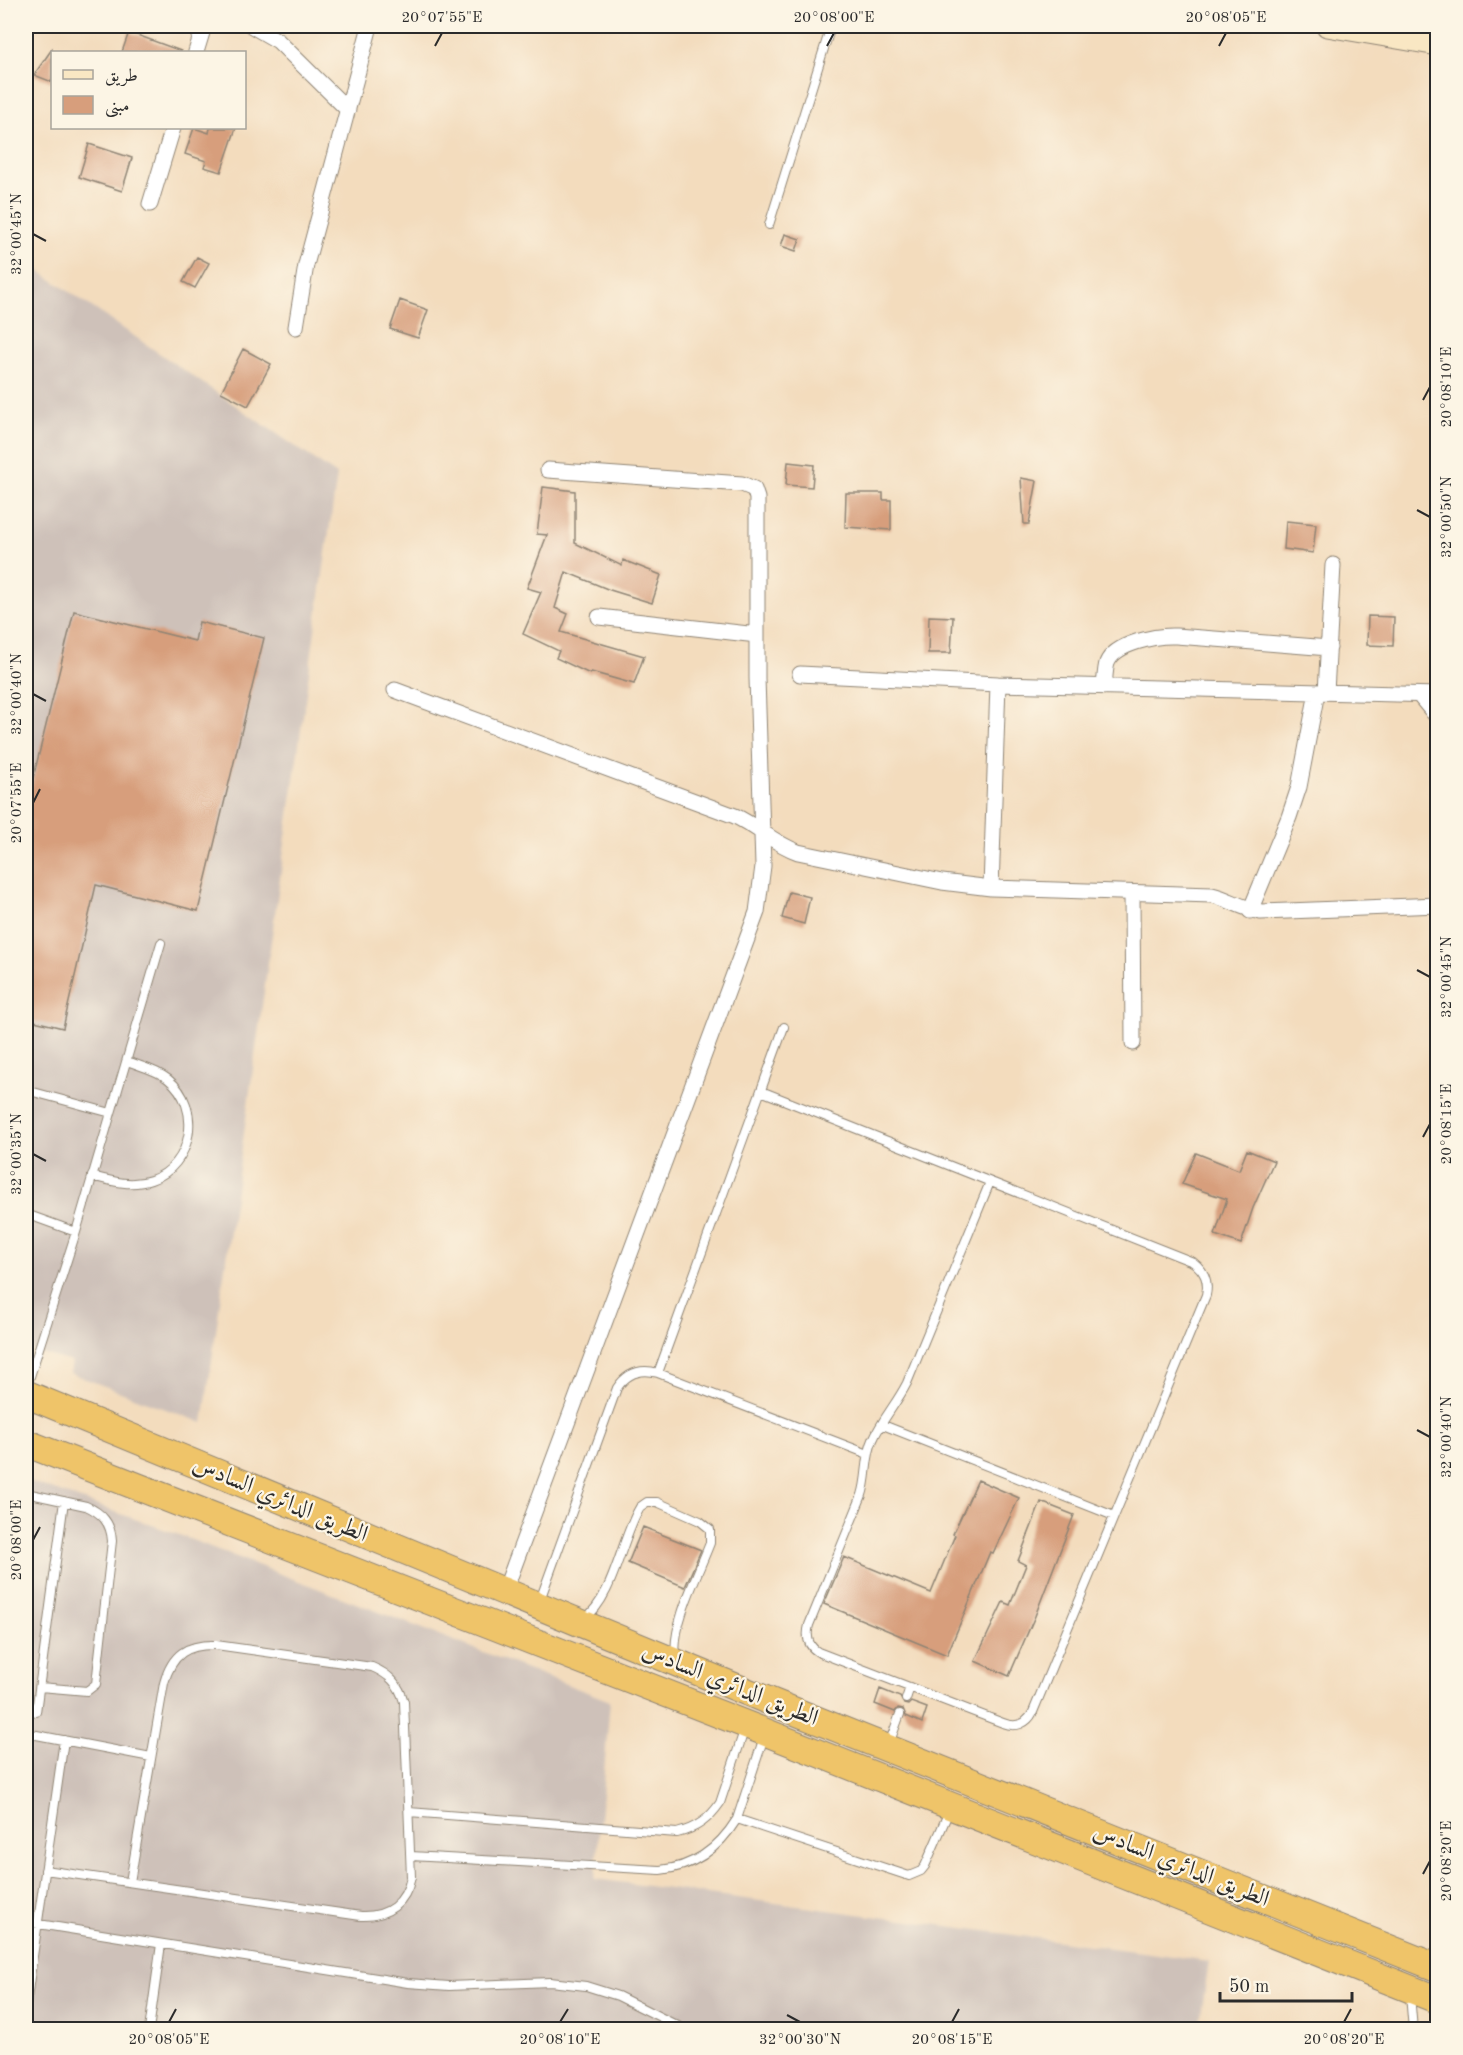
<svg xmlns="http://www.w3.org/2000/svg" width="1463" height="2055" viewBox="0 0 1463 2055" font-family="'Old Standard TT',Amiri,serif">
<style>
.industrial{fill:#cec1b9}
.building{fill:#d79e7c}
.lines{fill:none;stroke-linecap:round;stroke-linejoin:round}
.lane-casing{stroke:#8f8474;stroke-width:10}
.street-casing{stroke:#8f8474;stroke-width:17}
.secondary-casing{stroke:#8f8474;stroke-width:23}
.highway-casing{stroke:#8f8474;stroke-width:29}
.lane{stroke:#fff;stroke-width:8}
.street{stroke:#fff;stroke-width:15}
.secondary{stroke:#f9e7c3;stroke-width:21}
.highway{stroke:#efc469;stroke-width:27}
.ticks{fill:none;stroke:#2b2b2b;stroke-width:2}
.labels{text-anchor:middle;dominant-baseline:central;stroke-width:4.5;stroke-linejoin:round;paint-order:stroke}
.street-label{font-size:24px;fill:#2b2b2b;stroke:#fcf5e5}
.neatline{fill:none;stroke:#2b2b2b;stroke-width:2}
.ticks-label{font-size:15px;text-anchor:middle;fill:#2b2b2b}
</style>
<rect width="100%" height="100%" fill="#fcf5e5"/>
<filter id="ink" filterUnits="userSpaceOnUse"><feTurbulence type="fractalNoise" baseFrequency=".0167" numOctaves="2"/><feDisplacementMap in="SourceGraphic" scale="12" xChannelSelector="R" yChannelSelector="G"/><feConvolveMatrix kernelMatrix="1 2 1 2 8 2 1 2 1" color-interpolation-filters="sRGB"/></filter>
<filter id="wash" filterUnits="userSpaceOnUse"><feTurbulence type="fractalNoise" baseFrequency=".008" numOctaves="4" result="noise"/><feDisplacementMap in="SourceGraphic" scale="24" xChannelSelector="R" yChannelSelector="G"/><feGaussianBlur stdDeviation="1.35" result="paint"/><feColorMatrix in="noise" values="0 0 0 0 0 0 0 0 0 0 0 0 0 0 0 0 0 1.4 0 .05"/><feComposite in="paint" operator="in"/></filter>
<g filter="url(#wash)">
<rect width="100%" height="100%" fill="#f3dcbd"/>
<path class="industrial" d="M 26,262 L 337,475 L 203,1423 L 70,1373 L 72,1362 L 26,1349 Z
M 26,1480 L 174,1533 L 610,1701 L 595,1879 L 1209,1961 L 1199,2029 L 26,2030 Z"/>
<g id="blocks">
<path class="building" d="M 129,32 L 181,51 L 181,52 L 122,52 Z
M 52,49 L 52,82 L 34,75 Z
M 194,128 L 209,133 L 210,128 L 236,128 L 221,172 L 204,167 L 206,161 L 185,154 Z
M 89,144 L 132,158 L 122,191 L 79,177 Z
M 785,234 L 800,239 L 796,251 L 781,246 Z
M 197,257 L 209,263 L 195,288 L 183,282 Z
M 400,300 L 428,310 L 418,338 L 390,329 Z
M 243,349 L 271,364 L 248,406 L 221,392 Z
M 788,462 L 814,465 L 812,487 L 786,485 Z
M 1021,478 L 1037,481 L 1029,524 L 1024,524 Z
M 543,487 L 575,491 L 575,543 L 622,566 L 623,560 L 661,575 L 652,603 L 610,590 L 566,572 L 555,608 L 568,614 L 561,632 L 644,656 L 634,684 L 591,672 L 590,674 L 556,658 L 559,651 L 523,634 L 541,592 L 527,588 L 547,535 L 537,534 Z
M 846,493 L 883,493 L 883,500 L 891,500 L 891,530 L 845,527 Z
M 1286,521 L 1316,524 L 1313,553 L 1284,549 Z
M 74,611 L 195,641 L 199,622 L 264,638 L 198,911 L 96,885 L 63,1028 L 26,1019 L 26,807 Z
M 929,616 L 953,617 L 951,653 L 928,653 Z
M 1368,616 L 1394,617 L 1393,646 L 1367,645 Z
M 789,892 L 810,897 L 804,924 L 782,918 Z
M 1247,1150 L 1274,1161 L 1253,1208 L 1241,1244 L 1215,1235 L 1227,1199 L 1182,1184 L 1196,1153 L 1239,1170 Z
M 978,1480 L 1019,1498 L 993,1553 L 990,1552 L 947,1655 L 824,1604 L 844,1557 L 931,1593 L 955,1535 L 953,1534 Z
M 1041,1502 L 1074,1515 L 1035,1616 L 1009,1676 L 975,1661 L 1003,1602 L 1010,1605 L 1026,1565 L 1018,1561 Z
M 643,1527 L 701,1550 L 685,1587 L 628,1563 Z
M 880,1689 L 900,1697 L 904,1704 L 908,1705 L 911,1702 L 927,1708 L 922,1723 L 906,1716 L 903,1709 L 898,1708 L 895,1712 L 875,1704 Z"/>
</g>
</g>
<g filter="url(#ink)">
<use href="#blocks" fill-opacity="0" stroke="#8f8474" stroke-width="1.5"/>
<g class="lines">
<defs>
<path id="lane" d="M 769,225 L 831,26
M 26,1090 L 111,1113
M 761,1091 L 1193,1262 C 1205,1271 1209,1281 1206,1295 L 1033,1712 C 1027,1724 1016,1728 1003,1723 L 818,1652 C 808,1646 806,1636 809,1625 L 862,1495 C 868,1477 865,1457 873,1440 C 881,1421 897,1403 907,1383 L 990,1182
M 92,1176 C 111,1181 131,1187 151,1180 C 193,1166 203,1107 168,1079 C 157,1070 140,1066 127,1061
M 26,1214 L 76,1232
M 658,1373 L 784,1027
M 26,1389 L 76,1232 L 161,943
M 883,1425 L 1114,1516
M 26,1493 L 86,1506 C 102,1513 111,1523 112,1541 L 96,1684 L 87,1691 L 40,1687
M 540,1600 L 617,1388 C 627,1373 641,1368 658,1373 L 868,1454
M 584,1619 C 614,1598 621,1538 640,1507 L 647,1502 L 657,1502 L 700,1521 L 710,1529 L 710,1543 C 699,1572 671,1626 676,1655
M 906,1699 L 910,1687
M 36,1712 L 64,1501
M 26,1733 L 151,1757
M 889,1744 L 900,1714
M 409,1812 L 677,1833 C 697,1828 709,1819 720,1803 L 745,1728
M 737,1819 L 909,1876 L 921,1871 L 925,1866 L 950,1809
M 411,1856 L 660,1870 C 694,1867 719,1848 737,1819 L 764,1737
M 45,1870 L 361,1916 C 388,1917 406,1903 411,1877 L 404,1702 C 399,1684 389,1674 372,1667 L 216,1645 C 187,1644 172,1654 164,1683 L 130,1882
M 26,1922 L 408,1983 L 449,1986 L 550,1982 L 586,1986 L 618,1996 L 686,2030
M 1410,1995 L 1413,2030
M 26,2005 L 64,1740
M 149,2030 L 161,1944"/>
<path id="street" d="M 252,26 L 278,41 L 348,110
M 196,52 L 204,26
M 150,204 L 173,128
M 296,327 L 306,265 L 370,26
M 599,617 L 757,635
M 800,674 L 998,684 L 1438,695
M 1104,687 C 1105,679 1105,670 1107,663 C 1115,643 1157,635 1176,636 L 1329,648
M 395,690 L 735,816 C 758,827 775,844 798,852 L 942,882 L 991,888 L 1212,895 C 1229,899 1243,909 1261,912 L 1438,905
M 1326,692 L 1333,565
M 1419,695 L 1438,718
M 991,888 L 998,684
M 1132,893 L 1133,1043
M 1250,911 L 1289,817 L 1299,787 L 1317,692
M 504,1593 L 757,912 L 763,866 L 757,678 L 757,498 L 754,489 L 742,484 L 548,470"/>
<path id="secondary" d="M 1327,26 L 1438,45"/>
<path id="highway" d="M 26,1394 L 774,1703 L 1438,1968
M 26,1443 L 765,1732 L 1438,2000"/>
</defs>
<use href="#lane" class="lane-casing"/>
<use href="#street" class="street-casing"/>
<use href="#secondary" class="secondary-casing"/>
<use href="#highway" class="highway-casing"/>
<use href="#lane" class="lane"/>
<use href="#street" class="street"/>
<use href="#secondary" class="secondary"/>
<use href="#highway" class="highway"/>
</g>
</g>
<path class="ticks" d="M 435,46 L 442,33M 827,46 L 834,33M 1219,46 L 1226,33M 33,234 L 46,241M 1423,400 L 1430,387M 1417,510 L 1430,517M 33,694 L 46,701M 33,803 L 40,789M 1417,970 L 1430,977M 1423,1137 L 1430,1124M 33,1154 L 46,1161M 1417,1430 L 1430,1437M 33,1540 L 40,1527M 1423,1874 L 1430,1861M 787,2015 L 800,2022M 169,2022 L 176,2009M 560,2022 L 568,2009M 952,2022 L 959,2009M 1344,2022 L 1351,2009"/>
<g class="labels">
<g class="street-label">
<text transform="translate(280 1500) rotate(23)">الطريق الدائري السادس</text>
<text transform="translate(730 1685) rotate(22)">الطريق الدائري السادس</text>
<text transform="translate(1181 1866) rotate(22)">الطريق الدائري السادس</text>
</g>
</g>
<rect width="1463" height="2055" fill="none" stroke="#fcf5e5" stroke-width="66"/>
<rect x="51" y="51" width="195" height="78" fill="#fcf5e5" stroke="#a8a49b" stroke-width="1.5"/>
<rect x="63" y="70" width="30" height="9" fill="#f9e7c3" stroke="#a8a49b" stroke-width="1.5"/>
<text x="105" y="81" font-size="18" fill="#2b2b2b">طريق</text>
<rect x="63" y="96" width="30" height="18" fill="#d79e7c" stroke="#a8a49b" stroke-width="1.5"/>
<text x="105" y="111" font-size="18" fill="#2b2b2b">مبنى</text>
<path d="M1220 1992v9h132v-9" fill="none" stroke="#2b2b2b" stroke-width="3"/>
<text x="1229" y="1992" font-size="18" fill="#2b2b2b" stroke="#fcf5e5" stroke-width="4.5" paint-order="stroke">50 m</text>
<rect x="33" y="33" width="1397" height="1989" class="neatline"/>
<g class="ticks-label">
<text x="442" y="22">20°07'55"E</text>
<text x="834" y="22">20°08'00"E</text>
<text x="1226" y="22">20°08'05"E</text>
<text transform="translate(16 234) rotate(-90)" y="5">32°00'45"N</text>
<text transform="translate(1446 387) rotate(-90)" y="5">20°08'10"E</text>
<text transform="translate(1446 517) rotate(-90)" y="5">32°00'50"N</text>
<text transform="translate(16 694) rotate(-90)" y="5">32°00'40"N</text>
<text transform="translate(16 803) rotate(-90)" y="5">20°07'55"E</text>
<text transform="translate(1446 977) rotate(-90)" y="5">32°00'45"N</text>
<text transform="translate(1446 1124) rotate(-90)" y="5">20°08'15"E</text>
<text transform="translate(16 1154) rotate(-90)" y="5">32°00'35"N</text>
<text transform="translate(1446 1437) rotate(-90)" y="5">32°00'40"N</text>
<text transform="translate(16 1540) rotate(-90)" y="5">20°08'00"E</text>
<text transform="translate(1446 1861) rotate(-90)" y="5">20°08'20"E</text>
<text x="169" y="2044">20°08'05"E</text>
<text x="560" y="2044">20°08'10"E</text>
<text x="800" y="2044">32°00'30"N</text>
<text x="952" y="2044">20°08'15"E</text>
<text x="1344" y="2044">20°08'20"E</text>
</g>
</svg>
